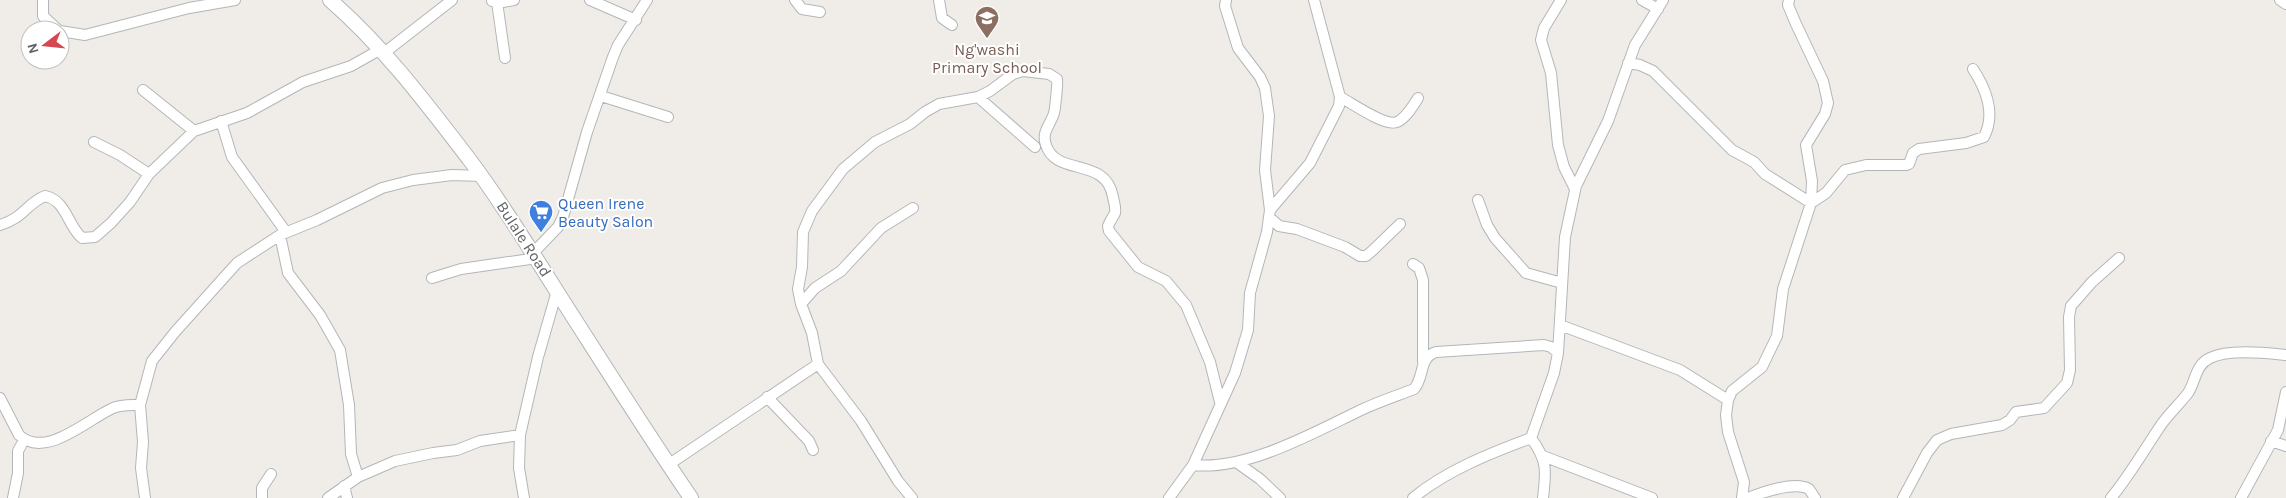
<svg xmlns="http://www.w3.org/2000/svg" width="2286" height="498" viewBox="0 0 2286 498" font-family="Karla,sans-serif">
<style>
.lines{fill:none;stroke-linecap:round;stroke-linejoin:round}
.street-casing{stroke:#b3b6b9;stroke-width:12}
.secondary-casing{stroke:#b2b6b9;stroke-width:16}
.street{stroke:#fff;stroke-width:10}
.secondary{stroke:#fff;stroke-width:14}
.labels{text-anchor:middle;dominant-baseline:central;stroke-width:4;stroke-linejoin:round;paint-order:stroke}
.education-label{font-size:16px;fill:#785e54;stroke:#fff}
.shop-label{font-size:16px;fill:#366cbe;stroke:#fff;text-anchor:start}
.street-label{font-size:16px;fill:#606467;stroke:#fff}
</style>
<rect width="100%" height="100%" fill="#f0ede8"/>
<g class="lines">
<defs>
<path id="street" d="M 43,0 L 43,16 L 58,30
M 590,0 L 636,20
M 795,0 L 802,9 L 820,12
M 939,0 L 942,18 L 952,25
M 1226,0 L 1225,6 L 1238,48 L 1260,77 L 1265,88 L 1269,116 L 1265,170 L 1270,210
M 1561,0 L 1544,28 L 1541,40 L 1551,73 L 1558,145 L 1564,167 L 1575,189
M 1642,0 L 1658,9
M 2280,0 L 2286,4
M 492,1 L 503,2 L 514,0
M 497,2 L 505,58
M 60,31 L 85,35 L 189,8 L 235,0
M 384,53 L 452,0
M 1628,63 L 1640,65 L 1653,71 L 1732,150 L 1754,162 L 1765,174 L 1811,203 L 1826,193 L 1845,170 L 1866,165 L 1906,165 L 1909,164 L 1913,153 L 1919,149 L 1966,143 L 1984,137 C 1996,114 1986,89 1973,69
M 143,90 L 194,131
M 601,96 L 668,117
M 978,97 L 1035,147
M 1340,97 C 1352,103 1385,127 1397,122 C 1406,118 1413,106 1418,98
M 221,121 L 232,157 L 286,232
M 94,142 L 120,155 L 149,174
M 1478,200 L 1487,225 L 1495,238 L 1526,273 L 1562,283
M 1269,217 L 1279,226 L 1297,229 L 1345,247 L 1360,256 L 1366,256 L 1372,251 L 1400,224
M 0,225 C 24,218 27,203 45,196 C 67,201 67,225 82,238 L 95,237 L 111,223 L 130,202 L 149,174 L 194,131 L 247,113 L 303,82 L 351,66 L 381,49
M 280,235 L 288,273 L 320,315 L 340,350 L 349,405 L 351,454 L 358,477
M 534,252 L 558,227 L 563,217 L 587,132 L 613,57 L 618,45 L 647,0
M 1413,264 L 1419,268 L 1423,280 L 1423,362
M 432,278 L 461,269 L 537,258
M 801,304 L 815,288 L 841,271 L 881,228 L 913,208
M 1560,325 L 1680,370 L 1728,400
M 767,397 L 809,441 L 813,450
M 0,398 L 19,435 C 45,460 88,419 113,408 C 122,404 131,405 140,405
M 1531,438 C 1548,461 1546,471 1543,498
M 2271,441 L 2286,446
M 1543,456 L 1652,498
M 1236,462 L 1260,479 L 1280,498
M 668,465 L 818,364
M 1193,465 C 1246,471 1313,433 1361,410 C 1378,402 1396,396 1414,389 C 1425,377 1418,358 1436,352 L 1544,345 L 1551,347 L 1558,353
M 344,486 L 347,498
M 13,498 L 18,473 L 18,451 L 24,440
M 145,498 L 141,468 L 143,442 L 140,405 L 152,361 L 175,332 L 237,263 L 280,235 L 317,220 L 382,188 L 413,180 L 452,175 L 483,176
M 262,498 L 262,488 L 271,474
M 328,498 L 358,477 L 395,461 L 433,453 L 457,450 L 480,441 L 520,435
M 524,498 L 519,468 L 520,435 L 538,357 L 557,291
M 912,498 L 898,481 L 861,421 L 818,364 L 812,333 L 801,304 L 798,289 L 802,267 L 803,232 L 812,211 L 843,169 L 875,142 L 910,124 L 925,112 L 939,104 L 978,97 L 990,91 L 1013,74 L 1023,71 L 1049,74 L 1057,79 C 1058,82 1055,110 1054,113 C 1051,124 1041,132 1046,145 C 1056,177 1106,156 1113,197 C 1114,203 1116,207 1115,213 C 1113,217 1110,221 1108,226 L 1109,231 L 1138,267 L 1166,281 L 1186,305 L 1210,362 L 1220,402
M 1169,498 L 1193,465 L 1235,373 L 1248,330 L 1250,293 L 1267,232 L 1270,210 L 1310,163 L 1339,106 L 1340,97 L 1314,0
M 1413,498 C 1447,470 1491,453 1531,438 L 1554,373 L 1558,353 L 1565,237 L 1576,186 L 1608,121 L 1635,45 L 1663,0
M 1742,498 L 1744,482 L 1728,432 L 1726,415 L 1728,400 L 1732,391 L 1762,367 L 1777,336 L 1783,289 L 1811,203 L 1812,181 L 1806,145 L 1825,114 L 1828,103 L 1823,81 L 1796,24 L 1788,5 L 1789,0
M 1748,498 C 1763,492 1795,481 1809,489 L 1815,498
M 1903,498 L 1927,453 L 1937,440 L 1951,434 L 2002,425 L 2010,420 L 2016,412 L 2044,408 L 2067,383 L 2070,370 L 2069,317 L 2071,306 L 2092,282 L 2119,258
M 2111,498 C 2129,476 2143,452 2159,428 C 2167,415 2179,405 2188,393 C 2196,381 2195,365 2210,358 C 2229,349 2265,353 2286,355
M 2241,498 L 2278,430 L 2286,392"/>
<path id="secondary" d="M 330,0 C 384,47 426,103 469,159 C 503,204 531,251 561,298 C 604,365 646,432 691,498"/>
</defs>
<use href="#street" class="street-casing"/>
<use href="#secondary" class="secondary-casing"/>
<use href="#street" class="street"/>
<use href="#secondary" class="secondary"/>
</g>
<defs>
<symbol id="school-pin" viewBox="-11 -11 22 30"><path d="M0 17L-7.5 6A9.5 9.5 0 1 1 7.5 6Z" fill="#8d6e63" stroke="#fff"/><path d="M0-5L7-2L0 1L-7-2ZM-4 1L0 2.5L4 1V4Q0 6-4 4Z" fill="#fff"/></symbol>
<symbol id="supermarket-pin" viewBox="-11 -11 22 30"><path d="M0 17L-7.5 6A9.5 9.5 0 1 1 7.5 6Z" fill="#3f7fe0" stroke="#fff"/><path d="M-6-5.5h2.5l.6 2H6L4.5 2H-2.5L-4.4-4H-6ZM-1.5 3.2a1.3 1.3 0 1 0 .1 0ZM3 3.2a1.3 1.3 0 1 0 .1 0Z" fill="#fff"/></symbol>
</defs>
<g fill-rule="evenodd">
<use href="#school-pin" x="973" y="4" width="28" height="38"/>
<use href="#supermarket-pin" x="527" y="198" width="28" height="38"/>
</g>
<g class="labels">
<g class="education-label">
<text x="987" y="49">Ng'washi<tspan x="987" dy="18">Primary School</tspan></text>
</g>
<g class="shop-label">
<text x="558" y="203">Queen Irene<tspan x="558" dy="18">Beauty Salon</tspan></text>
</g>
<g class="street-label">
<text transform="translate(524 239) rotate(57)">Bulale Road</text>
</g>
</g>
<g transform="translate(45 45) rotate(254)"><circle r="24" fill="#ffffff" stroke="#bfc1c2"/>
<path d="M0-4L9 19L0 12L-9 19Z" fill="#d74752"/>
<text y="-8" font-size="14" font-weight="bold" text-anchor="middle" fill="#606467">N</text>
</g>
</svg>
